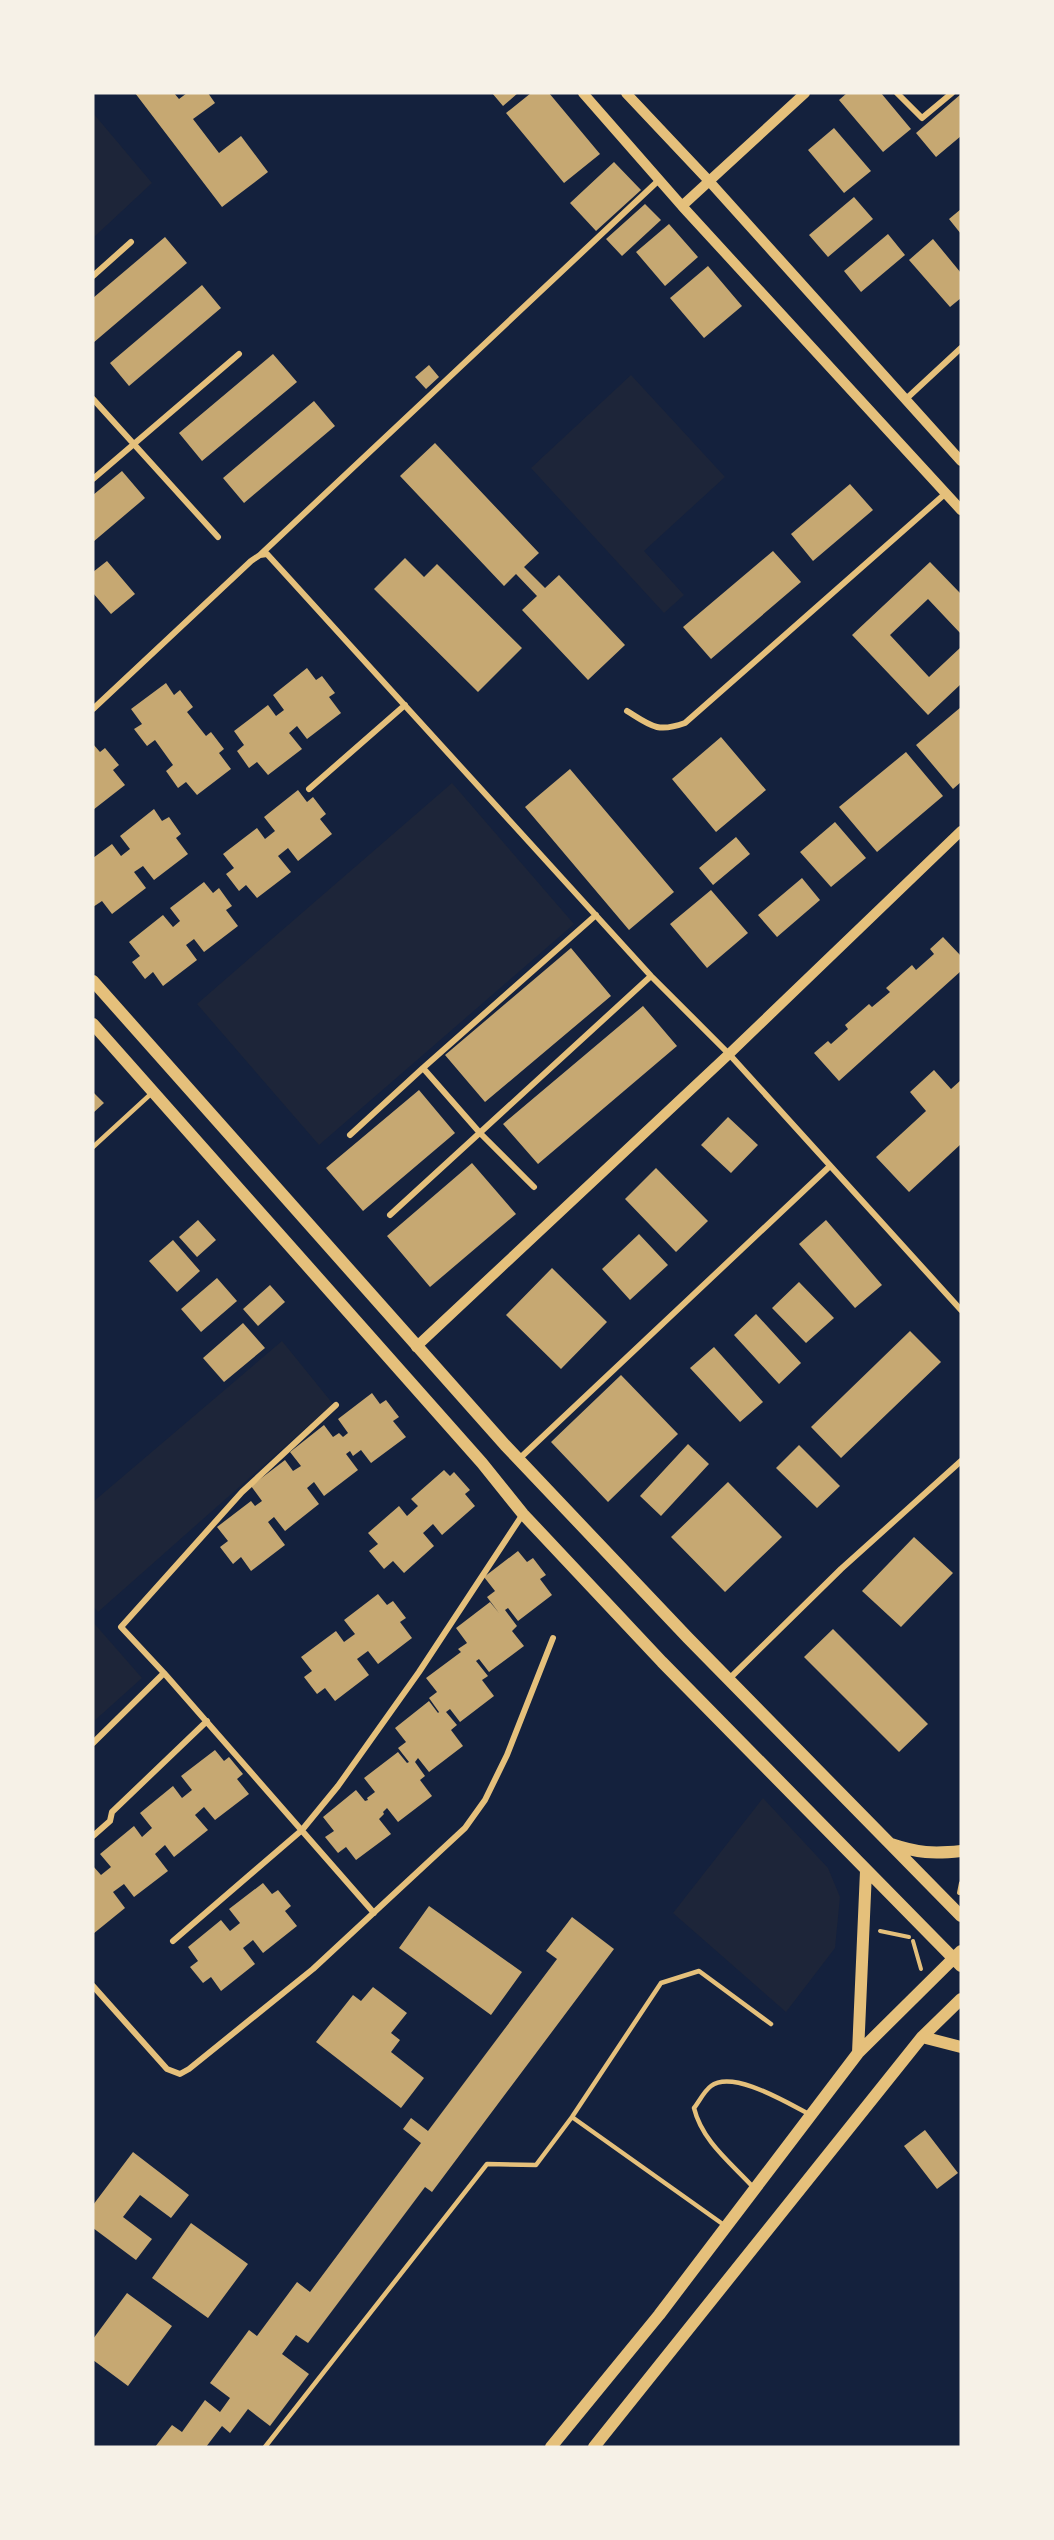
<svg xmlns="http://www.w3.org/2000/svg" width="1054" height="2540" viewBox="0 0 1054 2540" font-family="'PT Sans Narrow',sans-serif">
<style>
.green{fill:#1d2539}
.building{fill:#c6a872}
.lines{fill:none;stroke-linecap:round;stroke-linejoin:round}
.path{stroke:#e5c07b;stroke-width:4}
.service{stroke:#e5c07b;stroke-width:4.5}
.minor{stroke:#e5c07b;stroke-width:6}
.tertiary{stroke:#e5c07b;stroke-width:10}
.secondary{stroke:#e5c07b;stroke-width:12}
</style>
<rect width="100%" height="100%" fill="#14213d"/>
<path class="green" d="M 93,113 L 152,183 L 93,238 Z
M 631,375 L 725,477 L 644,551 L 684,595 L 664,613 L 531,468 Z
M 452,783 L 574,924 L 319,1145 L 197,1004 Z
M 282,1341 L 333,1404 L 98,1612 L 93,1606 L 93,1502 Z
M 93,1622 L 142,1678 L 93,1722 Z
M 763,1798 L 828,1868 L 840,1897 L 835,1948 L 786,2012 L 673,1913 Z"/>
<path class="building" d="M 135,93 L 174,93 L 179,99 L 187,93 L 208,93 L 215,103 L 193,119 L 219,153 L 241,136 L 268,172 L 222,207 Z
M 492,93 L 518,93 L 503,106 Z
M 531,93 L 549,93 L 600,154 L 564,183 L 506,113 Z
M 847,93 L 881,93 L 911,129 L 883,152 L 839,100 Z
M 961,94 L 961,136 L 936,157 L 916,133 Z
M 834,128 L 871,171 L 844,193 L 808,150 Z
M 614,162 L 641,190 L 596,231 L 570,203 Z
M 854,197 L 873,219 L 828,257 L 809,235 Z
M 645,204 L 661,220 L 622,256 L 606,239 Z
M 961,209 L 961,234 L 949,219 Z
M 669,224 L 698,257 L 665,286 L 636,252 Z
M 888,234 L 905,255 L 861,292 L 844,271 Z
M 165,237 L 187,263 L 93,343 L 93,298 Z
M 933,239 L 961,273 L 961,298 L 950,307 L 909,260 Z
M 708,266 L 742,306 L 704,338 L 670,298 Z
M 202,285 L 221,308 L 129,386 L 110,363 Z
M 273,354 L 297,382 L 202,461 L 179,433 Z
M 429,365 L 439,377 L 426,389 L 415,377 Z
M 314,401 L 335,426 L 244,503 L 223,478 Z
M 435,443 L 539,553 L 524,567 L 545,588 L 559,575 L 625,645 L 588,680 L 522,610 L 537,596 L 516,574 L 504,586 L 400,476 Z
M 122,471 L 145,498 L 93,542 L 93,495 Z
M 850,484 L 873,510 L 813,561 L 791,534 Z
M 773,551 L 801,582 L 711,659 L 683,627 Z
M 405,558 L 424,577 L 437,564 L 522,648 L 478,692 L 374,589 Z
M 107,561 L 135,594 L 111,614 L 93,593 L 93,572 Z
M 930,562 L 961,594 L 961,634 L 928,599 L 890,635 L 929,677 L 961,647 L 961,684 L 928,715 L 852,635 Z
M 307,668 L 316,680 L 322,676 L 335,693 L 329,697 L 341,713 L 307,739 L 297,726 L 289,733 L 302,749 L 268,775 L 257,762 L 249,768 L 237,751 L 244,745 L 234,731 L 268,705 L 276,716 L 284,710 L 273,695 Z
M 166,683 L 174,695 L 180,690 L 193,707 L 187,712 L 206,736 L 211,732 L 224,749 L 219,753 L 231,769 L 197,795 L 186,782 L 178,788 L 166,771 L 173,765 L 155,740 L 147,746 L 134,729 L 142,724 L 131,709 Z
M 961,707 L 961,782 L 953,789 L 916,745 Z
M 721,737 L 766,790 L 716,832 L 672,779 Z
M 93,744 L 100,752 L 105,748 L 119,765 L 113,770 L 125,785 L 93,810 Z
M 906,752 L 943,796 L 877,852 L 839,807 Z
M 570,769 L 674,892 L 629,930 L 525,807 Z
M 298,790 L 307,802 L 313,797 L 326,814 L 320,819 L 332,834 L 298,861 L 288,848 L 278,856 L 291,872 L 257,898 L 246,885 L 239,891 L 226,874 L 234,868 L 223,854 L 257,828 L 265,839 L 275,831 L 264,817 Z
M 154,809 L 162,821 L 169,817 L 181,834 L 176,838 L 188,854 L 154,880 L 143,866 L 134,872 L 146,888 L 112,914 L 102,901 L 93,907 L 93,858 L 112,844 L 121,856 L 130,849 L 120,836 Z
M 835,822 L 866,858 L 831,887 L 800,852 Z
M 736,837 L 750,854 L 713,885 L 699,868 Z
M 802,878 L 820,900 L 777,937 L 758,915 Z
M 204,882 L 213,893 L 219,888 L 232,906 L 226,910 L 238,926 L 204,952 L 194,939 L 186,945 L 197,960 L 163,986 L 153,972 L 145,979 L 132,962 L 140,956 L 129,942 L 163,915 L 173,927 L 180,921 L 170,908 Z
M 711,890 L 748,933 L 707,968 L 670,924 Z
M 943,937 L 961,956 L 961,971 L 839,1081 L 814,1053 L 828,1041 L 831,1044 L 848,1029 L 845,1025 L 869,1004 L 872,1007 L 890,992 L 886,988 L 912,965 L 916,970 L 934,954 L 930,949 Z
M 571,948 L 611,996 L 485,1102 L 445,1055 Z
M 643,1006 L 677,1046 L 538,1164 L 503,1124 Z
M 934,1070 L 951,1089 L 961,1080 L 961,1144 L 909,1192 L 876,1157 L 926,1111 L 910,1092 Z
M 419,1090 L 455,1133 L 363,1211 L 326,1168 Z
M 93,1092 L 104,1103 L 93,1113 Z
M 728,1117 L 758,1145 L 731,1173 L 701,1145 Z
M 472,1163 L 516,1214 L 430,1287 L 387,1236 Z
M 656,1168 L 708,1221 L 676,1252 L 625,1199 Z
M 198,1220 L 216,1240 L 197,1257 L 179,1237 Z
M 826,1220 L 882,1285 L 855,1308 L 799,1244 Z
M 639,1234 L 668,1265 L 630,1300 L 602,1269 Z
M 173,1240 L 200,1271 L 177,1292 L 149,1261 Z
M 552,1268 L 607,1322 L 561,1369 L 506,1315 Z
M 217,1278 L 237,1301 L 201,1332 L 181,1309 Z
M 799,1282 L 834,1318 L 806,1343 L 772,1308 Z
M 270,1285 L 285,1302 L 258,1326 L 243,1309 Z
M 756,1314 L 801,1363 L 779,1384 L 734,1335 Z
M 243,1323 L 265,1348 L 224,1382 L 203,1358 Z
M 910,1331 L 941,1362 L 841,1458 L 811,1427 Z
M 714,1347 L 763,1402 L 740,1422 L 690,1368 Z
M 621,1375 L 678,1434 L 608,1502 L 551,1442 Z
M 372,1393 L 380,1404 L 386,1400 L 399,1417 L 393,1421 L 406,1437 L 371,1463 L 361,1450 L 353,1456 L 350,1451 L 346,1454 L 358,1470 L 324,1496 L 314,1482 L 307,1488 L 319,1504 L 285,1531 L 274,1517 L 268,1522 L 285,1545 L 251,1571 L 241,1557 L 233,1564 L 220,1547 L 228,1541 L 217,1527 L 251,1501 L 255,1506 L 262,1501 L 251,1486 L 285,1460 L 293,1471 L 301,1466 L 290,1452 L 324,1425 L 333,1437 L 339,1433 L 343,1437 L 348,1433 L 338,1419 Z
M 688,1444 L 709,1464 L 661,1516 L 640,1496 Z
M 799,1445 L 840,1486 L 817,1508 L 776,1468 Z
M 444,1470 L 450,1476 L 454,1472 L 470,1490 L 465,1494 L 475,1506 L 442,1535 L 433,1524 L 423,1533 L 434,1546 L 404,1573 L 393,1561 L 384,1569 L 369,1551 L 378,1544 L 368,1533 L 399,1506 L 407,1516 L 418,1506 L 411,1499 Z
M 728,1482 L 782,1537 L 725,1592 L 671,1537 Z
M 914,1537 L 953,1573 L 901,1627 L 862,1591 Z
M 518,1551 L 527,1562 L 533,1558 L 546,1575 L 540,1579 L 552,1595 L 518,1621 L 508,1608 L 505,1610 L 517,1626 L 512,1631 L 524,1646 L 489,1672 L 479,1659 L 476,1661 L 488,1676 L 482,1680 L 494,1696 L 460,1722 L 450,1709 L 446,1712 L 457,1725 L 451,1730 L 463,1746 L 429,1772 L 418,1758 L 415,1762 L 425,1776 L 420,1780 L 432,1796 L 398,1822 L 387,1808 L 383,1812 L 384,1814 L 379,1819 L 391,1834 L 356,1860 L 346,1847 L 338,1853 L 325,1837 L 334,1831 L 323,1817 L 356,1790 L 365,1801 L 368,1800 L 367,1798 L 375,1792 L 364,1778 L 398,1752 L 407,1763 L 409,1762 L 398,1748 L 406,1742 L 395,1728 L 429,1701 L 438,1713 L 439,1712 L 429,1698 L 437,1692 L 426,1678 L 461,1652 L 458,1649 L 467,1643 L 456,1628 L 490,1602 L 499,1613 L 487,1597 L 495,1591 L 484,1577 Z
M 378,1594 L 387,1605 L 393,1601 L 406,1618 L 400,1622 L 412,1638 L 378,1664 L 368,1651 L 357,1659 L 369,1675 L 335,1701 L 325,1688 L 317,1694 L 304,1677 L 312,1671 L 301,1657 L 336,1631 L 344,1642 L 355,1634 L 344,1620 Z
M 833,1629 L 928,1724 L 899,1752 L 804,1657 Z
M 215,1750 L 224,1761 L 229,1757 L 243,1774 L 237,1779 L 249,1794 L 215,1820 L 204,1807 L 195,1815 L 208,1830 L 174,1857 L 165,1845 L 155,1854 L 168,1871 L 134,1897 L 124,1884 L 113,1892 L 125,1908 L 93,1934 L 93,1866 L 101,1875 L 111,1867 L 100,1854 L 134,1826 L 142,1837 L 152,1828 L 140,1813 L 173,1786 L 182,1798 L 192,1790 L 181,1776 Z
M 263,1883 L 272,1894 L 278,1890 L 291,1906 L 285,1911 L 297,1926 L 263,1953 L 253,1940 L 243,1948 L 255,1964 L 221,1991 L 211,1977 L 203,1983 L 190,1967 L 198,1961 L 188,1947 L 221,1920 L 230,1931 L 240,1923 L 229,1909 Z
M 429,1906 L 522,1972 L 491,2015 L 399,1948 Z
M 572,1917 L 614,1949 L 432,2192 L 425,2187 L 308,2343 L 296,2335 L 282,2354 L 309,2374 L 270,2426 L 248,2409 L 230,2433 L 222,2426 L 206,2447 L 155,2447 L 172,2425 L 182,2432 L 205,2400 L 220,2412 L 230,2398 L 210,2383 L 249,2330 L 257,2336 L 297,2282 L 310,2292 L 421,2143 L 403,2129 L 411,2118 L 428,2131 L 557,1959 L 546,1951 Z
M 373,1987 L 407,2013 L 391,2033 L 400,2040 L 391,2052 L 424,2078 L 401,2108 L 316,2042 L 353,1995 L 361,2001 Z
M 925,2130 L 958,2173 L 937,2189 L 904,2146 Z
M 133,2152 L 189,2195 L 171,2218 L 140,2195 L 123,2217 L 152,2239 L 136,2260 L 93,2228 L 93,2205 Z
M 191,2223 L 248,2264 L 208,2318 L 152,2278 Z
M 127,2293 L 172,2326 L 128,2386 L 93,2360 L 93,2339 Z"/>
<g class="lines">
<path class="path" d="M 959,1893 L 961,1883
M 880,1931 L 909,1937
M 913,1941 L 921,1969"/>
<path class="service" d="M 93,1147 L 153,1092
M 572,2117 L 724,2225
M 753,2187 C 731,2163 702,2141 694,2108 C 699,2102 704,2091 711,2086 C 733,2069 789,2104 811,2115
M 265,2447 L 487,2164 L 536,2165 L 572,2117 L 661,1983 L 699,1971 L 771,2024"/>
<path class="minor" d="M 897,93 L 922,118 L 952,93
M 93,276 L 131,242
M 93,399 L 218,537
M 906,399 L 961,348
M 93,479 L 239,354
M 260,555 L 659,180
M 93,709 L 251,561 L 260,555 L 267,554 L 651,976 L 729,1054 L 961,1310
M 627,711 C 651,726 657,733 685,723 L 946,493
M 309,789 L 405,705
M 350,1135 L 423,1068
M 534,1187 L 480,1133 L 423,1068 L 596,915
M 390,1215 L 651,976
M 336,1405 L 242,1492 L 121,1627 L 164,1673 L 374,1913
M 519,1459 L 830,1166
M 729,1679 L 841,1569 L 961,1461
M 93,1743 L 164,1673
M 93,1836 L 110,1821 L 112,1812 L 207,1721
M 173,1941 L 302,1830 L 338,1786 L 419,1672 L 523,1514
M 93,1986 L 167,2069 L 180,2074 L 189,2069 L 313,1969 L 465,1828 L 485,1800 L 507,1755 L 553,1638"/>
<path class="tertiary" d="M 583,93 L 682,206 L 961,510
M 626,93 L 709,181 L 961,461
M 682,206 L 805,93
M 416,1347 L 729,1054 L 961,831"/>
<path class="secondary" d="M 93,981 L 505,1445 L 688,1638 L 961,1916
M 93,1024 L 482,1463 L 523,1514 L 662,1662 L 961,1966
M 891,1844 C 918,1853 933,1854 961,1851
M 922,2037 L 961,2047
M 858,2053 L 866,1871
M 551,2447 L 659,2315 L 858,2053 L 961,1951
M 594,2447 L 922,2037 L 961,1999"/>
</g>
<rect width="1054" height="2540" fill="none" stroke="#f6f1e7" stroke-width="189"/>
</svg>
